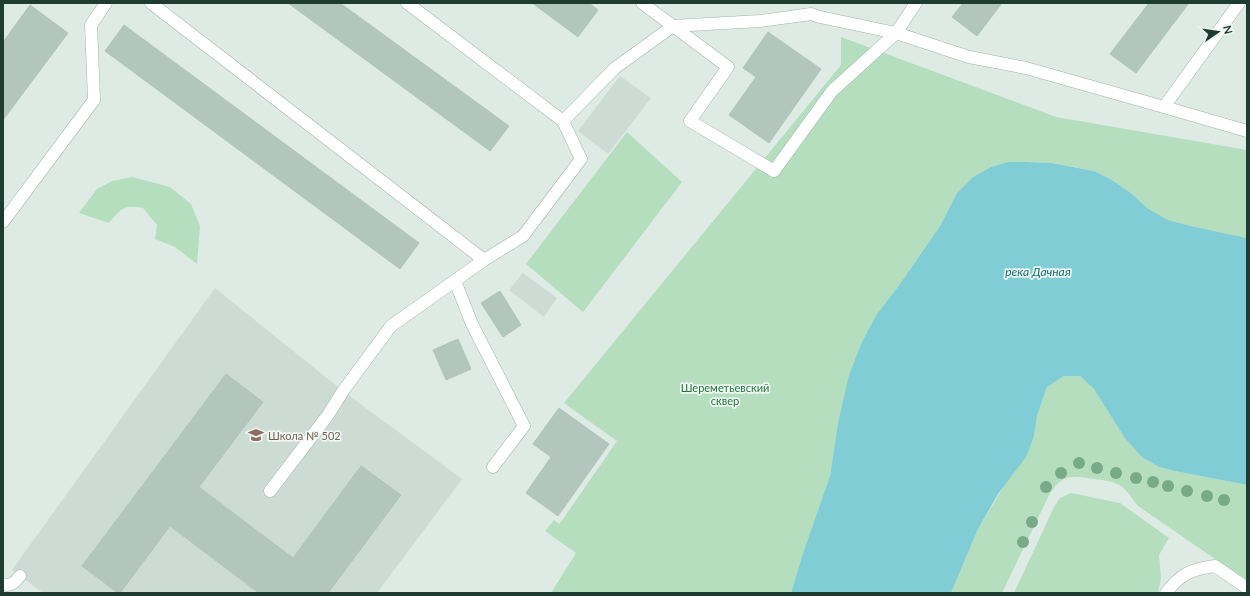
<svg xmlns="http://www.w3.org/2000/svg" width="1250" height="596" viewBox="0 0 1250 596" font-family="Lato,sans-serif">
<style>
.built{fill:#ccdbd3}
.green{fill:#b4debd}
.water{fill:#80cdd5}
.building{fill:#b3c6bd;stroke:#b0c5bb}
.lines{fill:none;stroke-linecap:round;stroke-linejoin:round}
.lane-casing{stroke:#a1b3ab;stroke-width:13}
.lane{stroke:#fff;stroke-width:12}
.tree{fill:#78aa89}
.labels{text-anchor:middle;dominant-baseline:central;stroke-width:3.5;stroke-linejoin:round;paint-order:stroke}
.park-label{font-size:11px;fill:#25753f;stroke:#eef7f2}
.education-label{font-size:11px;fill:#785e54;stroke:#eef7f2;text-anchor:start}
.water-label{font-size:12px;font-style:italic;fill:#14707b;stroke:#eef7f2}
</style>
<rect width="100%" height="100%" fill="#deebe4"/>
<path class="built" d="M 620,76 L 651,98 L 608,154 L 578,131 Z
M 523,273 L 557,298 L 544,317 L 509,290 Z
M 215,288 L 343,391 L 462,479 L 377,593 L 43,593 L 12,570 Z"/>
<path class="green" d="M 841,37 L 1056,117 L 1247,150 L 1247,238 L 1191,226 L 1168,220 L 1147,208 L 1131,193 L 1112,180 L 1094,171 L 1075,167 L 1052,163 L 1026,162 L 1008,162 L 991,167 L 973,177 L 957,193 L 940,226 L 900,284 L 877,314 L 838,423 L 830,476 L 803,553 L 791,593 L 551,593 L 576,553 L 545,531 L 554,520 L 559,524 L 563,519 L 617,441 L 564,403 L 841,65 Z
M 627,132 L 682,182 L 583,312 L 526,264 Z
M 132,177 L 170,187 L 191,204 L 200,226 L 197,264 L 175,247 L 155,239 L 157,225 L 143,208 C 124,204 120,209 109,223 L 79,213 L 97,189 L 112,181 Z
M 1064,376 L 1080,376 L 1094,389 L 1142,457 L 1159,467 L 1175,471 L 1247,485 L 1247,581 L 1138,506 C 1132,499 1127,489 1119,485 C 1112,481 1102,480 1094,479 C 1072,475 1062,474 1049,495 L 1002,593 L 951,593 L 978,529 L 1034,436 L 1037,416 L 1047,387 Z
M 1071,493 L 1120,503 L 1169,538 L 1159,555 L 1161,578 L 1158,593 L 1014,593 L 1054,507 L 1060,498 Z"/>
<path class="water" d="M 1008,162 L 1026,162 L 1052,163 L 1094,171 L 1112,180 L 1131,193 L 1147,208 L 1168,220 L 1191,226 L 1247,238 L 1247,485 L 1175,471 L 1159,467 L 1142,457 L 1125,438 L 1094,389 L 1080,376 L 1064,376 L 1047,387 L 1037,416 L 1034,436 L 1026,457 L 998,494 L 978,529 L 951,593 L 791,593 L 803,553 L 830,476 L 838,423 L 849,375 L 862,342 L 877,314 L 900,284 L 940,226 L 957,193 L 973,177 L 991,167 Z"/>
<path class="building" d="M 288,3 L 340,3 L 509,126 L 490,151 Z
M 532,3 L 589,3 L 598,10 L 578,37 Z
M 963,3 L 1002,3 L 977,36 L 952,17 Z
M 1149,3 L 1189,3 L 1136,73 L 1110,54 Z
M 30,5 L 68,33 L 3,120 L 3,42 Z
M 124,25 L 419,243 L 400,269 L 105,51 Z
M 768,32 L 821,69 L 769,143 L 729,115 L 756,77 L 743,68 Z
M 500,291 L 521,325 L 503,337 L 481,303 Z
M 458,339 L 471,369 L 446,380 L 433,350 Z
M 226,374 L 263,402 L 199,487 L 293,558 L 361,466 L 401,495 L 328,593 L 259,593 L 170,526 L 120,593 L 118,593 L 82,566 Z
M 559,408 L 609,444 L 558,516 L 526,493 L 551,457 L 533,444 Z"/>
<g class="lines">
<defs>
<path id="lane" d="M 151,3 L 484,260
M 407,3 L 563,121
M 642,3 L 728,67 L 690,121 L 774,171 L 832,91 L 896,33 L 916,3
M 1239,3 L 1164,107 L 1247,131
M 3,222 L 94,100 L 91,25 L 106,3
M 455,281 L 472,324 L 524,426 L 493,467
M 270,491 L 328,415 L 343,391 L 391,326 L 484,260 L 523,236 L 581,159 L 563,121 L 615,68 L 673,26 L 760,21 L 811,14 L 820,17 L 896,33 L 969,57 L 1026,68 L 1164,107
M 3,584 C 11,587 15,582 20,576
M 1166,593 C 1180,574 1192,569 1215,566 L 1247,588"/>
</defs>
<use href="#lane" class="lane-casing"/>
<use href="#lane" class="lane"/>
</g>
<g class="tree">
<circle cx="1079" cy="463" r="6"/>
<circle cx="1097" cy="468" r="6"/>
<circle cx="1061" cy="473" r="6"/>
<circle cx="1116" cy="473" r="6"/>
<circle cx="1136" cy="478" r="6"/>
<circle cx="1153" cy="482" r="6"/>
<circle cx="1168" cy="486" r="6"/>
<circle cx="1046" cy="487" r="6"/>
<circle cx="1187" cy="491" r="6"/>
<circle cx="1207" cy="496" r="6"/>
<circle cx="1224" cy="500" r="6"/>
<circle cx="1032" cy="522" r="6"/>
<circle cx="1023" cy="542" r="6"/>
</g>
<defs>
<symbol id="school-bare" viewBox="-9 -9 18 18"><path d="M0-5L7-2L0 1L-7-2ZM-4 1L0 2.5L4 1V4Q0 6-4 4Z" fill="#8d6e63" stroke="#eef7f2" stroke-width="2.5" paint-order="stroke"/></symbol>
</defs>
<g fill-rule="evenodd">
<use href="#school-bare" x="245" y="424" width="22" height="22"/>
</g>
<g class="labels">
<g class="park-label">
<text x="725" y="387">Шереметьевский<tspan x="725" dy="13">сквер</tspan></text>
</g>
<g class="education-label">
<text x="268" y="435">Школа № 502</text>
</g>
<g class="water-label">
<text x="1038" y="271">река Дачная</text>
</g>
</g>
<rect width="1250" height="596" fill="none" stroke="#1e3c32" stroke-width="8"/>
<g transform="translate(1218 32) rotate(77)" stroke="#eef7f2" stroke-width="3" paint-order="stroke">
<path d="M0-3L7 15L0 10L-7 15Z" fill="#1e3c32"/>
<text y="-6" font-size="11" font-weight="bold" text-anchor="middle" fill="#1e3c32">N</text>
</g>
</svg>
